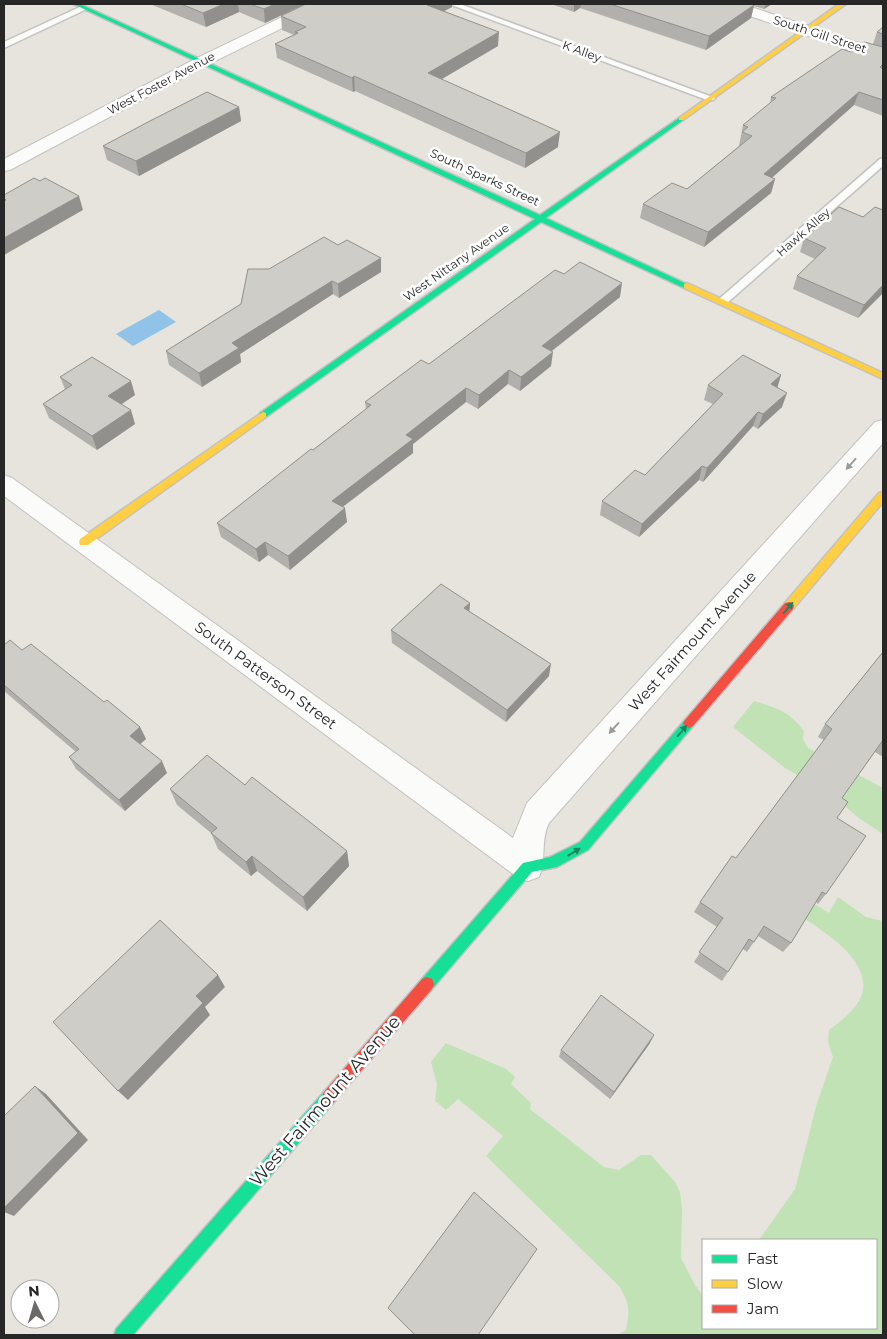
<svg xmlns="http://www.w3.org/2000/svg" width="887" height="1339" viewBox="0 0 887 1339" font-family="Montserrat,sans-serif">
<style>
.green{fill:#c1e2b5}
.water{fill:#91c2e7}
.lines{fill:none;stroke-linecap:round;stroke-linejoin:round}
.lane-casing{stroke:#c3c2c2;stroke-width:3}
.street-casing{stroke:#c3c2c2;stroke-width:2}
.fast-casing{stroke:#c3c2c2;stroke-width:3}
.slow-casing{stroke:#c3c2c2;stroke-width:3}
.jam-casing{stroke:#c3c2c2;stroke-width:3}
.lane{fill:#fbfbfa;fill-rule:evenodd}
.street{fill:#fbfbfa;fill-rule:evenodd}
.fast{fill:#16e098;fill-rule:evenodd}
.slow{fill:#ffcf43;fill-rule:evenodd}
.jam{fill:#f24e42;fill-rule:evenodd}
.wall{fill:#b2b0ac}
.shaded-wall{fill:#91908c}
.building{fill:#cfcdc8;stroke:#91908c}
.oneway{fill:#9c9c9b}
.oneway2{fill:#1e8460}
.labels{text-anchor:middle;dominant-baseline:central;stroke-width:5;stroke-linejoin:round;paint-order:stroke}
.far-street-label{font-size:12px;fill:#272727;stroke:#fff}
.street-label{font-size:15px;fill:#272727;stroke:#fff}
.near-street-label{font-size:18px;fill:#272727;stroke:#fff}
</style>
<rect width="100%" height="100%" fill="#e6e4dd"/>
<path class="green" d="M 754,701 C 777,708 789,711 804,731 L 803,739 L 808,748 L 883,788 L 883,834 L 860,819 L 832,795 L 785,768 L 733,727 Z
M 838,897 L 866,917 L 883,921 L 883,1335 L 617,1335 L 626,1330 C 630,1310 630,1303 618,1285 L 486,1156 L 503,1136 L 458,1099 L 446,1110 L 435,1101 L 437,1084 L 431,1062 L 446,1043 L 506,1069 L 515,1077 L 511,1084 L 531,1103 L 530,1109 L 604,1167 L 619,1170 L 641,1155 L 651,1155 L 675,1182 L 680,1192 L 682,1209 L 681,1258 L 695,1285 L 703,1296 L 703,1328 L 876,1328 L 876,1240 L 759,1240 L 795,1189 L 817,1103 L 833,1057 L 828,1042 L 829,1030 C 841,1021 861,1006 863,990 C 868,954 813,925 788,908 L 810,901 L 829,913 Z"/>
<path class="water" d="M 159,310 L 176,322 L 133,346 L 116,334 Z"/>
<g class="lines">
<defs>
<path id="lane" d="M 449,4 L 460,4 L 715,98 L 713,100 L 707,100 Z
M 82,6 L 89,8 L 4,48 L 4,42 Z
M 883,158 L 883,166 L 727,303 L 719,303 L 717,301 L 719,299 L 880,159 Z"/>
<path id="street" d="M 309,4 L 328,4 L 325,7 L 207,65 L 10,170 L 4,171 L 4,159 L 195,59 Z
M 721,4 L 742,4 L 883,51 L 883,61 L 723,7 Z
M 883,420 L 883,443 L 549,823 C 540,841 547,860 539,877 L 528,881 L 517,877 L 4,496 L 4,475 L 12,478 L 513,838 L 527,803 L 875,422 Z"/>
<path id="fast" d="M 73,4 L 80,4 L 540,215 L 679,118 L 683,118 L 683,120 L 546,218 L 691,286 L 687,289 L 684,288 L 541,222 L 266,417 L 260,417 L 260,413 L 535,219 Z
M 689,718 L 693,720 L 695,723 L 693,726 L 588,850 L 557,867 L 532,872 L 432,989 L 427,991 L 422,989 L 420,984 L 422,979 L 523,863 L 550,857 L 580,842 L 685,720 Z
M 329,1090 L 334,1092 L 336,1097 L 334,1102 L 133,1335 L 114,1335 L 116,1329 L 324,1092 Z"/>
<path id="slow" d="M 839,4 L 846,4 L 683,120 L 679,120 L 679,118 Z
M 687,283 L 883,373 L 883,379 L 684,288 L 684,284 Z
M 263,412 L 266,413 L 266,417 L 88,545 L 80,545 L 79,542 L 80,539 Z
M 883,492 L 883,502 L 793,609 L 785,609 L 784,606 L 785,603 L 879,493 Z"/>
<path id="jam" d="M 789,602 L 793,603 L 794,606 L 793,609 L 693,726 L 689,728 L 685,726 L 683,723 L 685,720 L 785,603 Z
M 427,977 L 432,979 L 434,984 L 432,989 L 334,1102 L 329,1104 L 324,1102 L 322,1097 L 324,1092 L 422,979 Z"/>
</defs>
<use href="#lane" class="lane-casing"/>
<use href="#street" class="street-casing"/>
<use href="#fast" class="fast-casing"/>
<use href="#slow" class="slow-casing"/>
<use href="#jam" class="jam-casing"/>
<use href="#lane" class="lane"/>
<use href="#street" class="street"/>
<use href="#fast" class="fast"/>
<use href="#slow" class="slow"/>
<use href="#jam" class="jam"/>
</g>
<path class="wall" d="M 150,4 L 305,4 L 265,23 L 239,12 L 206,27 Z
M 551,4 L 772,4 L 764,9 L 754,6 L 751,18 L 706,50 L 580,8 L 574,12 Z
M 452,7 L 443,12 L 498,46 L 442,79 L 558,147 L 525,168 L 355,91 L 353,92 L 277,58 L 275,44 L 294,35 L 282,30 L 281,16 Z
M 883,27 L 883,116 L 854,105 L 772,178 L 775,179 L 771,193 L 704,247 L 640,218 L 643,204 L 687,189 L 739,146 L 743,125 L 770,104 L 771,97 L 851,52 L 873,44 L 877,32 Z
M 239,107 L 241,121 L 139,176 L 107,160 L 103,146 Z
M 883,210 L 883,293 L 858,318 L 793,289 L 797,276 L 815,259 L 800,252 L 804,238 Z
M 248,269 L 381,272 L 339,298 L 333,294 L 240,354 L 241,362 L 202,387 L 169,365 L 166,351 L 241,304 Z
M 564,274 L 620,297 L 552,351 L 551,366 L 520,391 L 508,384 L 478,409 L 466,402 L 413,444 L 413,453 L 343,507 L 347,522 L 290,570 L 268,555 L 259,562 L 221,537 L 217,523 L 366,409 L 365,402 L 429,364 Z
M 781,375 L 777,387 L 782,407 L 758,429 L 753,426 L 703,482 L 699,480 L 639,537 L 600,515 L 602,501 L 645,475 L 713,404 L 704,400 L 708,385 Z
M 60,377 L 135,395 L 121,404 L 135,424 L 97,450 L 49,418 L 43,404 L 65,389 Z
M 470,603 L 469,612 L 549,676 L 506,722 L 392,643 L 391,630 Z
M 4,645 L 22,650 L 104,702 L 140,727 L 146,739 L 140,744 L 167,773 L 125,811 L 76,769 L 69,757 L 76,752 L 4,691 Z
M 883,652 L 883,757 L 875,752 L 842,798 L 837,818 L 826,894 L 818,904 L 816,902 L 791,943 L 783,952 L 758,936 L 747,952 L 743,949 L 722,981 L 694,962 L 717,927 L 694,912 L 700,902 L 736,858 L 824,740 L 818,737 L 825,724 Z
M 245,785 L 347,851 L 349,866 L 307,911 L 257,871 L 251,876 L 218,849 L 211,833 L 177,805 L 170,789 Z
M 650,1043 L 610,1099 L 559,1057 L 561,1050 Z"/>
<path class="shaded-wall" d="M 224,4 L 238,4 L 239,12 L 206,27 L 203,13 Z
M 275,4 L 305,4 L 265,23 L 264,9 Z
M 431,4 L 452,4 L 452,7 L 428,19 L 427,5 Z
M 574,4 L 581,4 L 580,8 L 574,12 Z
M 766,4 L 772,4 L 764,9 Z
M 754,5 L 751,18 L 706,50 L 709,36 Z
M 499,32 L 498,46 L 428,87 L 428,73 Z
M 354,76 L 355,91 L 353,92 L 352,78 Z
M 859,92 L 854,105 L 760,188 L 764,174 Z
M 239,107 L 241,121 L 139,176 L 136,161 Z
M 560,132 L 558,147 L 525,168 L 526,153 Z
M 775,179 L 771,193 L 704,247 L 708,232 Z
M 79,196 L 83,210 L 4,255 L 4,238 Z
M 381,258 L 381,272 L 339,298 L 338,284 Z
M 332,281 L 333,294 L 240,354 L 241,362 L 202,387 L 199,373 L 232,343 Z
M 622,283 L 620,297 L 540,360 L 542,346 Z
M 883,285 L 883,293 L 858,318 L 864,305 Z
M 553,352 L 551,366 L 520,391 L 521,377 Z
M 509,370 L 508,384 L 478,409 L 479,395 Z
M 781,375 L 777,389 L 771,384 Z
M 131,381 L 135,395 L 113,410 L 108,396 Z
M 466,388 L 466,402 L 413,444 L 413,453 L 333,514 L 332,501 L 406,435 Z
M 787,393 L 782,407 L 758,429 L 763,414 Z
M 131,410 L 135,424 L 97,450 L 92,436 Z
M 758,412 L 753,426 L 703,482 L 707,468 Z
M 702,466 L 699,480 L 639,537 L 642,524 Z
M 345,508 L 347,522 L 290,570 L 288,556 Z
M 265,542 L 268,555 L 259,562 L 256,549 Z
M 470,603 L 469,616 L 464,608 Z
M 551,664 L 549,676 L 506,722 L 507,710 Z
M 140,727 L 146,739 L 136,748 L 130,736 Z
M 162,761 L 167,773 L 125,811 L 119,800 Z
M 347,851 L 349,866 L 307,911 L 303,897 Z
M 252,856 L 257,871 L 251,876 L 246,862 Z
M 218,975 L 225,987 L 205,1007 L 210,1015 L 128,1100 L 118,1091 L 196,996 Z
M 654,1035 L 650,1043 L 610,1099 L 614,1092 Z
M 35,1086 L 46,1094 L 88,1140 L 14,1216 L 4,1212 L 4,1205 Z"/>
<path class="building" d="M 181,4 L 224,4 L 203,13 Z
M 250,4 L 275,4 L 264,9 Z
M 306,4 L 431,4 L 427,5 L 499,32 L 428,73 L 560,132 L 526,153 L 354,76 L 352,78 L 275,44 L 298,33 L 295,32 L 306,27 L 281,16 Z
M 610,4 L 751,4 L 754,5 L 709,36 Z
M 883,27 L 883,34 L 877,32 Z
M 864,42 L 883,47 L 883,64 L 880,67 L 883,69 L 883,100 L 859,92 L 764,174 L 775,179 L 708,232 L 643,204 L 672,183 L 687,189 L 752,136 L 742,132 L 748,127 L 743,125 L 776,98 L 771,97 L 842,49 L 851,52 Z
M 207,92 L 239,107 L 136,161 L 103,146 L 148,122 Z
M 34,178 L 40,181 L 45,178 L 79,196 L 4,238 L 4,201 L 6,200 L 4,198 L 4,195 Z
M 839,207 L 863,217 L 875,207 L 883,210 L 883,285 L 864,305 L 797,276 L 826,248 L 804,238 Z
M 324,237 L 338,245 L 347,240 L 381,258 L 338,284 L 332,281 L 232,343 L 239,348 L 199,373 L 166,351 L 241,304 L 248,269 L 269,269 Z
M 580,262 L 622,283 L 542,346 L 553,352 L 521,377 L 509,370 L 479,395 L 466,388 L 406,435 L 413,439 L 332,501 L 345,508 L 288,556 L 265,542 L 256,549 L 217,523 L 311,449 L 313,450 L 371,405 L 365,402 L 421,360 L 429,364 L 555,270 L 564,274 Z
M 743,355 L 781,375 L 771,384 L 787,393 L 763,414 L 758,412 L 707,468 L 702,466 L 642,524 L 602,501 L 635,470 L 645,475 L 723,394 L 708,385 Z
M 92,357 L 131,381 L 108,396 L 131,410 L 92,436 L 43,404 L 72,385 L 60,377 Z
M 441,584 L 470,603 L 464,608 L 551,664 L 507,710 L 391,630 Z
M 10,640 L 22,650 L 31,644 L 104,702 L 107,700 L 140,727 L 130,736 L 162,761 L 119,800 L 69,757 L 79,749 L 4,685 L 4,645 Z
M 883,652 L 883,740 L 842,798 L 848,802 L 837,818 L 866,836 L 826,894 L 822,892 L 791,943 L 764,926 L 754,942 L 749,939 L 728,972 L 699,952 L 723,918 L 700,902 L 732,856 L 736,858 L 832,729 L 825,724 Z
M 207,755 L 245,785 L 252,777 L 347,851 L 303,897 L 252,856 L 246,862 L 211,833 L 217,828 L 170,789 Z
M 160,920 L 218,975 L 196,996 L 203,1003 L 118,1091 L 53,1022 Z
M 601,995 L 654,1035 L 614,1092 L 561,1050 Z
M 35,1086 L 78,1133 L 4,1208 L 4,1116 Z
M 474,1192 L 537,1249 L 478,1335 L 415,1335 L 388,1308 Z"/>
<defs><path id="oneway-solid" d="M-6-.8H1V-3.2L6.5 0L1 3.2V.8H-6Z" transform="scale(1.25)"/></defs>
<g class="oneway">
<use href="#oneway-solid" transform="translate(851 464) rotate(132)"/>
<use href="#oneway-solid" transform="translate(614 728) rotate(132)"/>
</g>
<g class="oneway2">
<use href="#oneway-solid" transform="translate(788 608) rotate(-49)"/>
<use href="#oneway-solid" transform="translate(682 731) rotate(-49)"/>
<use href="#oneway-solid" transform="translate(574 852) rotate(-31)"/>
</g>
<g class="labels">
<g class="far-street-label">
<text transform="translate(820 34) rotate(18)">South Gill Street</text>
<text transform="translate(582 51) rotate(20)">K Alley</text>
<text transform="translate(161 83) rotate(-28)">West Foster Avenue</text>
<text transform="translate(485 177) rotate(25)">South Sparks Street</text>
<text transform="translate(803 232) rotate(-41)">Hawk Alley</text>
<text transform="translate(456 262) rotate(-35)">West Nittany Avenue</text>
</g>
<g class="street-label">
<text transform="translate(692 641) rotate(-48)">West Fairmount Avenue</text>
<text transform="translate(266 675) rotate(36)">South Patterson Street</text>
</g>
<g class="near-street-label">
<text transform="translate(325 1101) rotate(-49)">West Fairmount Avenue</text>
</g>
</g>
<rect width="887" height="1339" fill="none" stroke="#272727" stroke-width="10"/>
<rect x="702" y="1239" width="175" height="90" fill="#ffffff" stroke="#a9a9a9"/>
<rect x="712" y="1255" width="25" height="8" fill="#16e098" stroke="#a9a9a9"/>
<text x="747" y="1264" font-size="15" fill="#272727">Fast</text>
<rect x="712" y="1280" width="25" height="8" fill="#ffcf43" stroke="#a9a9a9"/>
<text x="747" y="1289" font-size="15" fill="#272727">Slow</text>
<rect x="712" y="1305" width="25" height="8" fill="#f24e42" stroke="#a9a9a9"/>
<text x="747" y="1314" font-size="15" fill="#272727">Jam</text>
<g transform="translate(35 1304) rotate(355)"><circle r="24" fill="#ffffff" stroke="#a9a9a9"/>
<path d="M0-4L9 19L0 12L-9 19Z" fill="#6a6967"/>
<text y="-8" font-size="14" font-weight="bold" text-anchor="middle" fill="#272727">N</text>
</g>
</svg>
